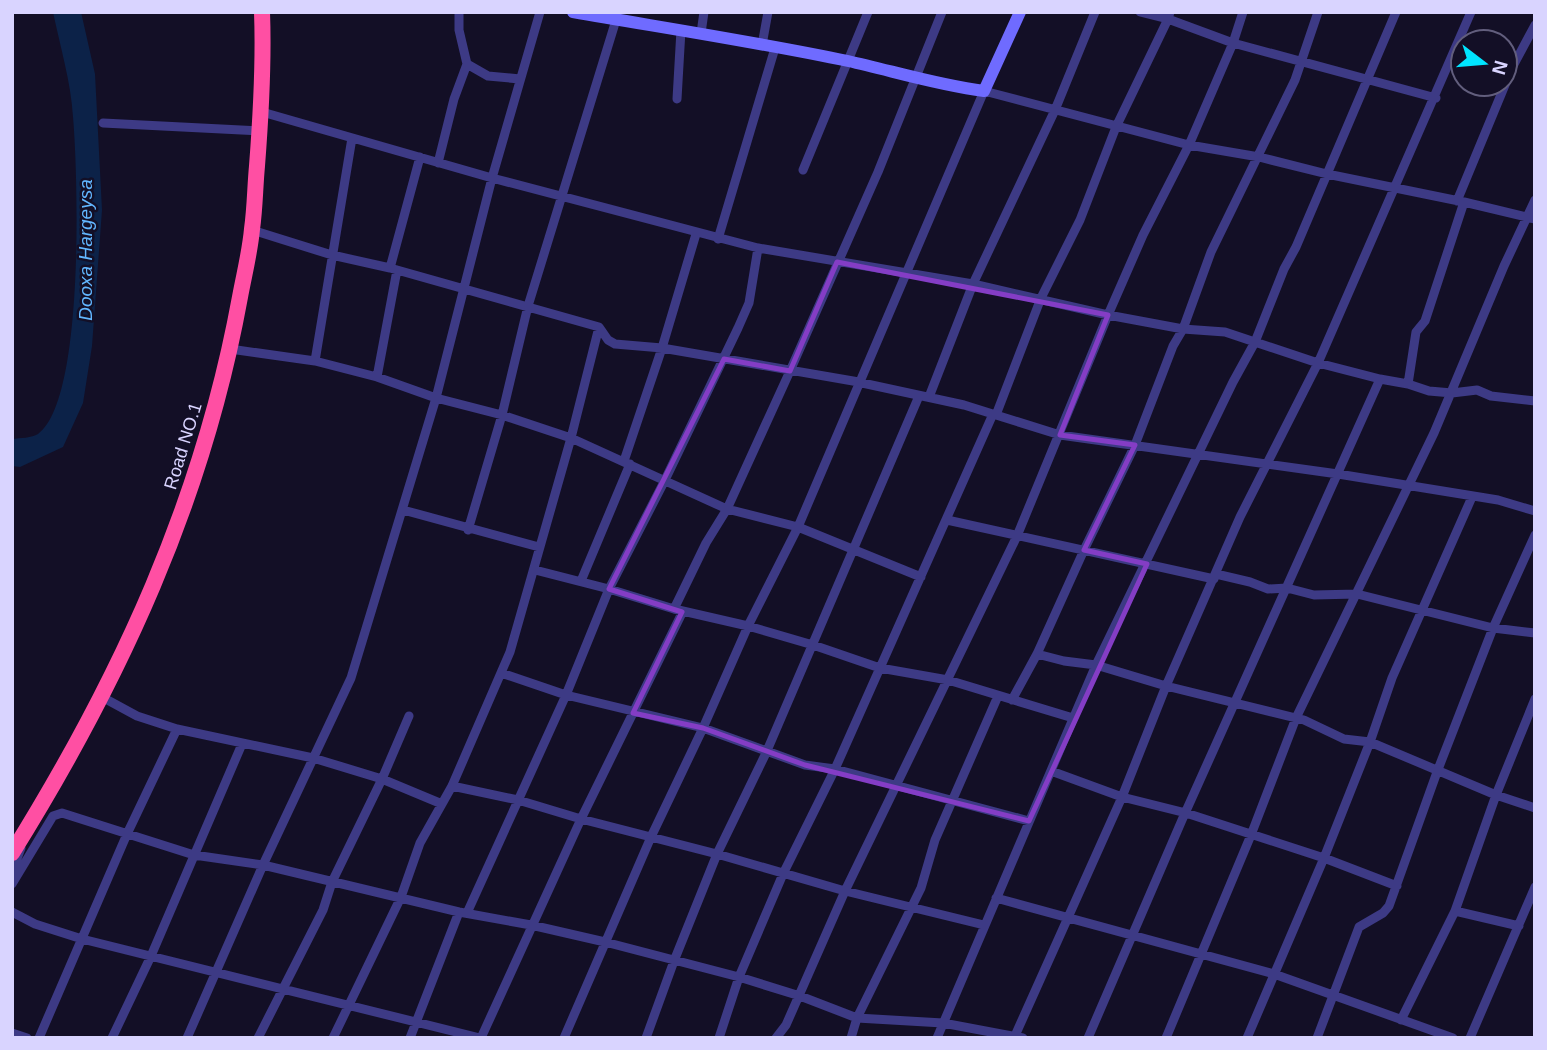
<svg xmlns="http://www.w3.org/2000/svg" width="1547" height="1050" viewBox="0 0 1547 1050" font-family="Helvetica,sans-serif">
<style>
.water{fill:#0c2248}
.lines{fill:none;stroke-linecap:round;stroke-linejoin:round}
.street{stroke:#3d3a85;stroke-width:9}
.secondary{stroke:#6f6bff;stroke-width:12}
.highway{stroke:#ff4fa3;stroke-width:16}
.marked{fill:none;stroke:#843dc5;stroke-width:5;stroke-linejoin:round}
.labels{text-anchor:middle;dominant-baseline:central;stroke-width:5;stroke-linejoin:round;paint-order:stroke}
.street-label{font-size:18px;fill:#d9d4ff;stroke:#130f26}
.water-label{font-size:19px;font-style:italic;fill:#62b6ff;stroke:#130f26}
</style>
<rect width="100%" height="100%" fill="#130f26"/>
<path class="water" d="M 53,12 L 81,12 L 95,74 L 102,210 L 92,346 L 83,403 L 63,447 L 20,467 L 12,466 L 12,439 C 20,438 32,438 38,434 C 85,401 78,174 73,117 C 71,82 60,46 53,12 Z"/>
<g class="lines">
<path class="street" d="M 1170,12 L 1168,19 L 1233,43 L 1436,98
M 701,33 L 704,12
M 762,45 L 768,12
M 467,64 L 488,76 L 520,79
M 677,99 L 681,30
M 262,112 L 492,178 L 758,248 L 973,284 L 1108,315 L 1183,329 L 1225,332 L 1318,363 L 1380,379 L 1408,384 L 1429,391 L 1452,393 L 1477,390 L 1491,396 L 1535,401
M 103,123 L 260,131
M 438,163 L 454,99 L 467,64 L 459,30 L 459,12
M 803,170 L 868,12
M 1457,201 L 1512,68 L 1535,25
M 252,230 L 332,255 L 390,268 L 599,327 L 608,340 L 615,344 L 662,348 L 853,381 L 964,405 L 1060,435 L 1338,474 L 1498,500 L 1535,511
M 718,239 L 775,48
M 390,268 L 420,157
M 230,349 L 315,361 L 377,377 L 436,398 L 502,415 L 571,438 L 727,509 L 798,527 L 921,577
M 315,361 L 352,138
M 377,377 L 397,270
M 1408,384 L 1416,332 L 1425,321 L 1464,202
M 929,397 L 973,284 L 1055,110 L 1095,12
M 996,415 L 1041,298 L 1080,220 L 1116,127 L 1168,19 L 1140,12
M 624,461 L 662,348 L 696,234
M 403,510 L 539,547
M 947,520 L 1214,579
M 468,530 L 502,415 L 528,306 L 616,20
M 535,570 L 609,589 L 674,609 L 748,626 L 813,645 L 880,668 L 948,680 L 1073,718
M 1216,574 L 1250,582 L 1268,589 L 1287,588 L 1314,595 L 1357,594 L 1493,628 L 1535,633
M 581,581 L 630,464
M 674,609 L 706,543 L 727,509 L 790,371 L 878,172 L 942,12
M 1037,654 L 1064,661 L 1096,665 L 1166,686 L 1304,720 L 1344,739 L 1370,742 L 1496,795 L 1535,808
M 501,673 L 566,695 L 703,728 L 805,765 L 835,769 L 1029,821
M 102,697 L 137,716 L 177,729 L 313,758 L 382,779 L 442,804
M 1012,700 L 1037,654 L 1084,550 L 1135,445 L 1173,346 L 1183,329 L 1211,252 L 1295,80 L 1318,12
M 1051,771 L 1122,797 L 1186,813 L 1324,858 L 1397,886
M 452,786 L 518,800 L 581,819 L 717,854 L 845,891 L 984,925
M 12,872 L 21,848
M 12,884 L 53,816 L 62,813 L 194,855 L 263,865 L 459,912 L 531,925 L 605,942 L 739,977 L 800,996 L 857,1018 L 943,1023 L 1023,1038
M 996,898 L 1274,974 L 1453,1038
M 1455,911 L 1519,926
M 12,912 L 35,924 L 82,939 L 480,1038
M 467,913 L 566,695 L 609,589 L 665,480 L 738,328 L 749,303 L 758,248
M 1401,1020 L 1455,911 L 1496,795 L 1535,699
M 12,1033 L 27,1038
M 39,1038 L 127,834 L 177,729
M 112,1038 L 151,956 L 242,744
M 187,1038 L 263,865 L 351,678 L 436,398 L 492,178 L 540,12
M 258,1038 L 323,910 L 332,882 L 382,779 L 409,716
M 333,1038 L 401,897 L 420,843 L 452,786 L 510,652 L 571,438 L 599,327
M 410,1038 L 459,912
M 481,1038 L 581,819 L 683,611
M 564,1038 L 651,837 L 703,728 L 748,626 L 798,527 L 984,91 L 1189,145 L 1259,157 L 1327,174 L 1464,202 L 1535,219
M 646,1038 L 674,961 L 717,854 L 766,753 L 919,396
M 719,1038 L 739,977 L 783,874 L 835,769 L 993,414
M 776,1038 L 786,1025 L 845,891 L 1017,536 L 1108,315 L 1143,235 L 1189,145 L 1233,43 L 1243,12
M 851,1038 L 857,1018 L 921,888 L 935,840 L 998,696
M 937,1038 L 1096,665 L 1233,382 L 1255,342 L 1284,269 L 1296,247 L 1396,12
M 1014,1038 L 1122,797 L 1166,686 L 1240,517 L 1318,363 L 1471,12
M 1088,1038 L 1182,820 L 1380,379
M 1166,1038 L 1251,835 L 1296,718 L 1434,433 L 1504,266 L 1535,200
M 1247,1038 L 1324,858 L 1370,742 L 1392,678 L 1472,497
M 1317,1038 L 1359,927 L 1383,913 L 1389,906 L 1437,772 L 1493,628 L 1535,535
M 1470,1038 L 1535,887"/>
<path class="secondary" d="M 573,12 C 665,28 757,42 848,61 C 893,71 937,85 984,91 L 1020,12"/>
<path class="highway" d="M 12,853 C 121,678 203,500 240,297 C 244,275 250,252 252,229 C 255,208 255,187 257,166 C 261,114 264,64 262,12"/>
</g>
<path class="marked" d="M 837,262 L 1108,315 L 1060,435 L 1135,445 L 1084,550 L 1147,564 L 1029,821 L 805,765 L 703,728 L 633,713 L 682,612 L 609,589 L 724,359 L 790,371 Z"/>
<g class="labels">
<g class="street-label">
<text transform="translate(183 446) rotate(-73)">Road NO.1</text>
</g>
<g class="water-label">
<text transform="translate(85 250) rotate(-90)">Dooxa Hargeysa</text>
</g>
</g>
<rect width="1547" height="1050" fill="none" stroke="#d9d4ff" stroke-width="28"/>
<g transform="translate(1484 63) rotate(106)"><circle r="33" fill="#130f26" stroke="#625e7d" stroke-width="2"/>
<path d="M0-5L12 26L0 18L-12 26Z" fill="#00e5ff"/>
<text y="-10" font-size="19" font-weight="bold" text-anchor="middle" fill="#d9d4ff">N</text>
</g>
</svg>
